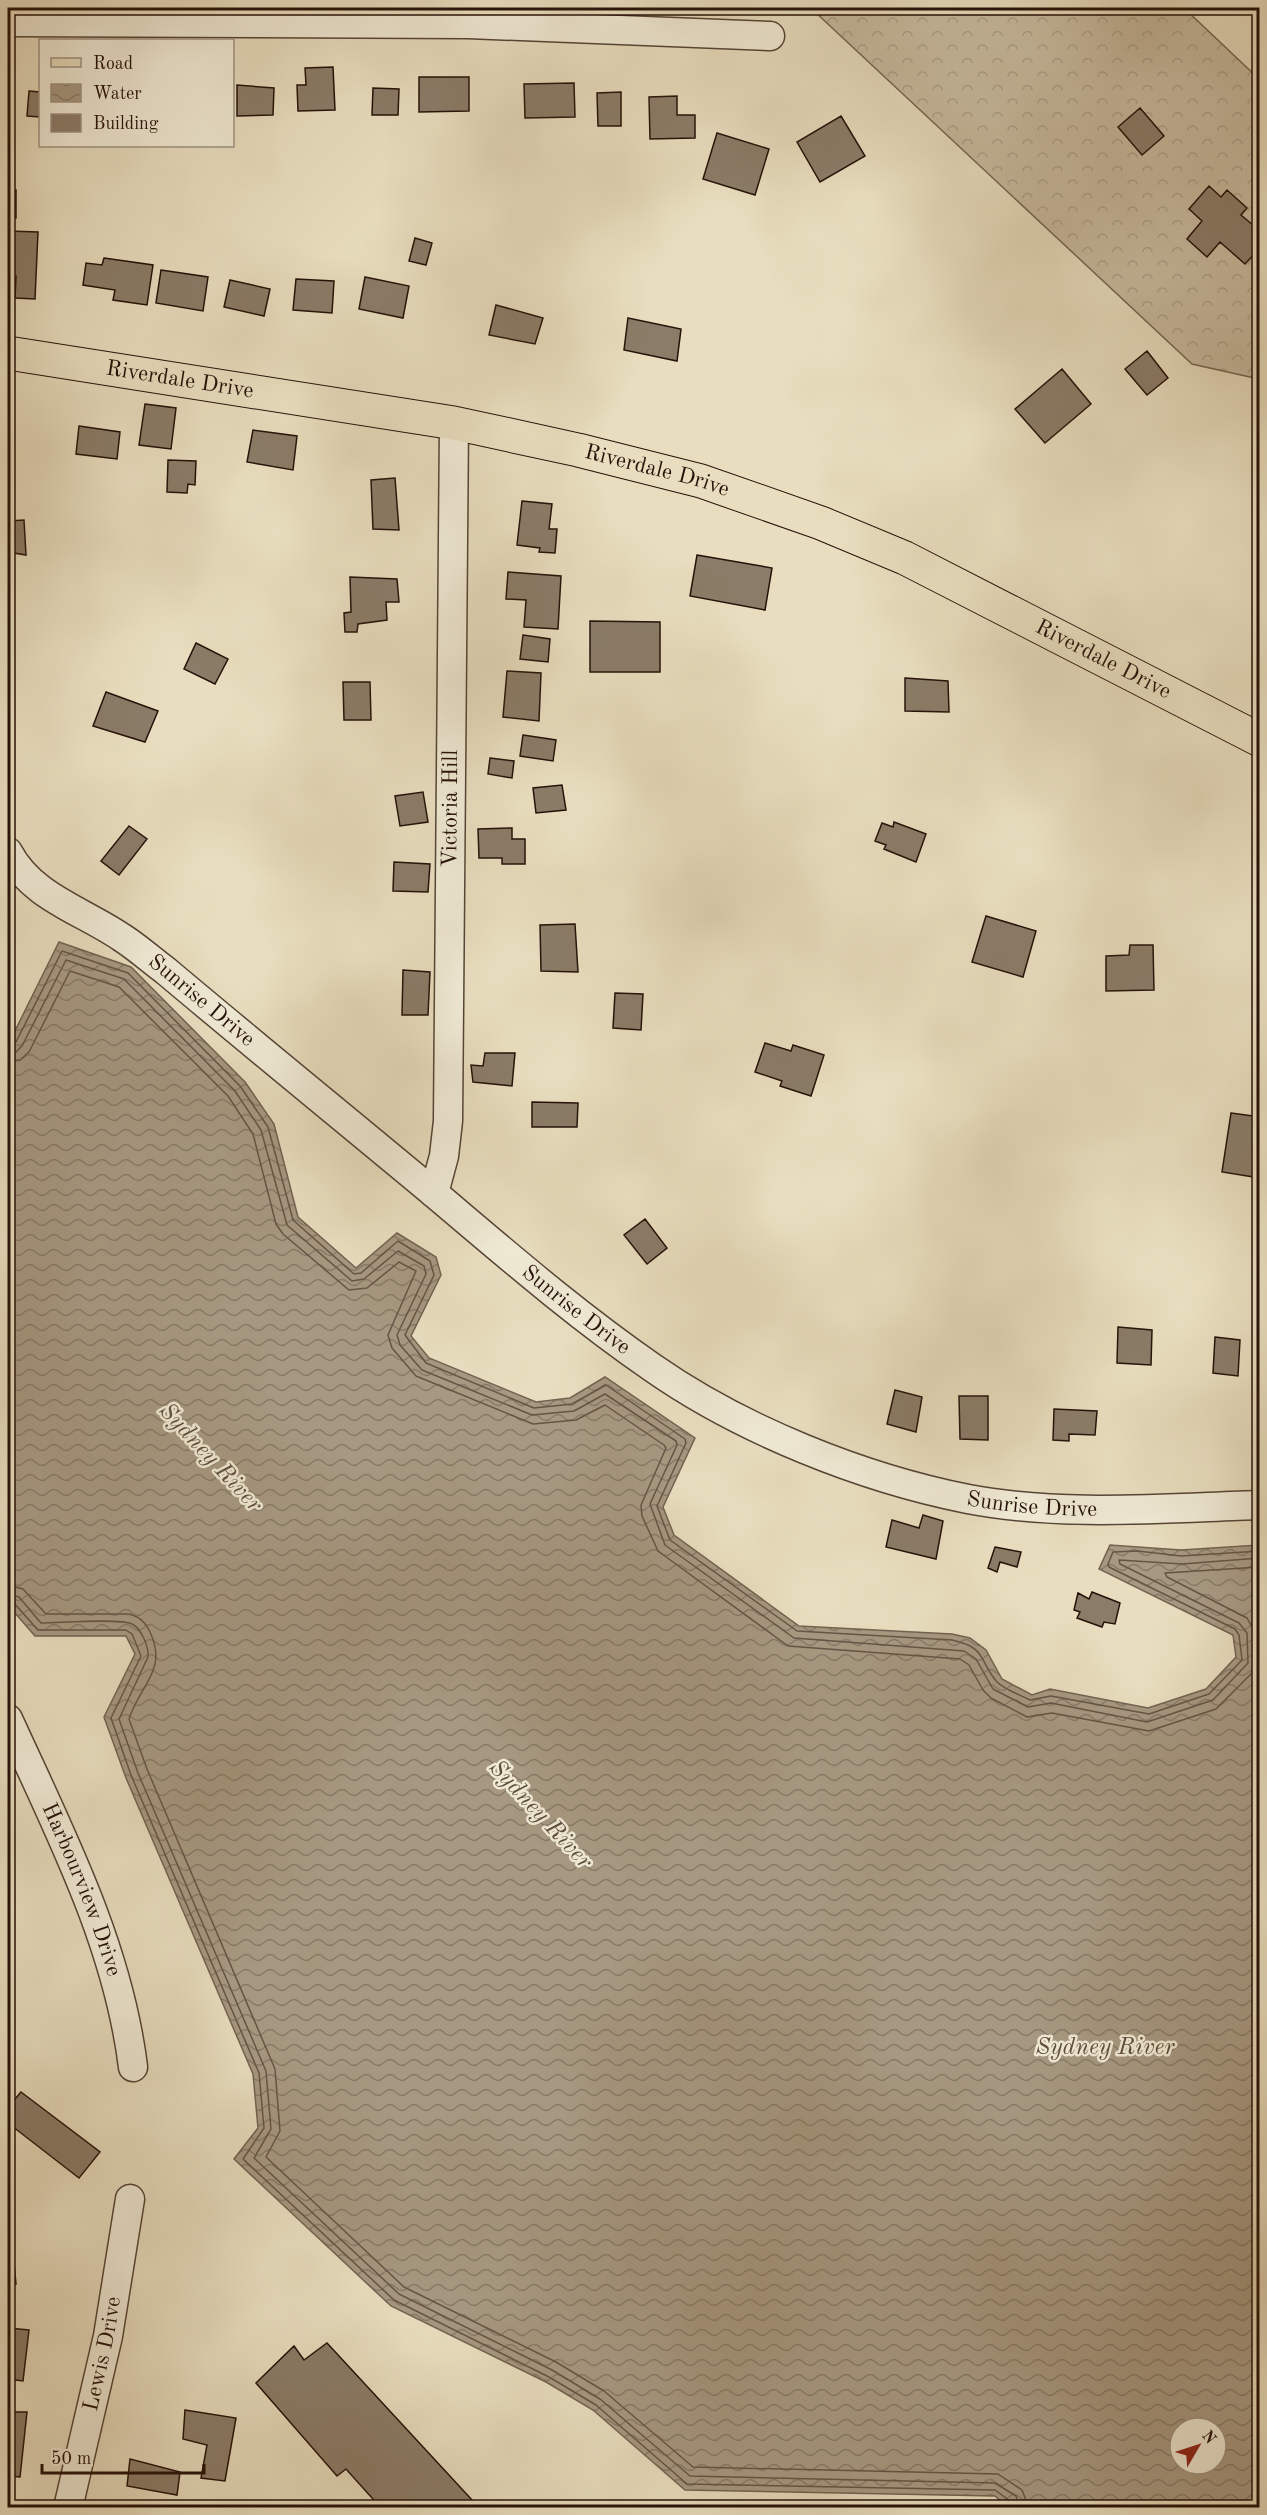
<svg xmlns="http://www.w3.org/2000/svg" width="1267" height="2515" viewBox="0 0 1267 2515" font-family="'Old Standard TT',serif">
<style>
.forest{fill:url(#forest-crowns);stroke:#766654;stroke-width:1.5}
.water{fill:url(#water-waves);stroke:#726251;stroke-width:1.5;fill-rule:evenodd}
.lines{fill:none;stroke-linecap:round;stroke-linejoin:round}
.shore{stroke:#665445;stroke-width:1.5}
.building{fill:#8a7c68;stroke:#251109;stroke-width:1.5}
.minor-casing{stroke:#564436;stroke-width:31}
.major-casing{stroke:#251109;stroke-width:35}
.minor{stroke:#f0ead5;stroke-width:28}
.major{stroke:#e8debf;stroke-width:33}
.labels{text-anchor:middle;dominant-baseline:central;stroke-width:5;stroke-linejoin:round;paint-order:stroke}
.street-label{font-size:22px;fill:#251109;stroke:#f0ead5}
.water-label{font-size:24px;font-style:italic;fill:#5f4e3f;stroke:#f0ead5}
</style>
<defs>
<pattern id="forest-crowns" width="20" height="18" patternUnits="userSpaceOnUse" patternTransform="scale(1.5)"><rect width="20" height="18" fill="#c7bba0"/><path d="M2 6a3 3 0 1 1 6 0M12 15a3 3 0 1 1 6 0" fill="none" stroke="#aba088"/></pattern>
<pattern id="water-waves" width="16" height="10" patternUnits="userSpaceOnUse" patternTransform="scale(1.5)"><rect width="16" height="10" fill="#a69881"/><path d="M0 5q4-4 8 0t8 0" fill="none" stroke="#877b68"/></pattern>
</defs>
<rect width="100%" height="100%" fill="#e8debf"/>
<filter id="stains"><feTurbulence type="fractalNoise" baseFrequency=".00333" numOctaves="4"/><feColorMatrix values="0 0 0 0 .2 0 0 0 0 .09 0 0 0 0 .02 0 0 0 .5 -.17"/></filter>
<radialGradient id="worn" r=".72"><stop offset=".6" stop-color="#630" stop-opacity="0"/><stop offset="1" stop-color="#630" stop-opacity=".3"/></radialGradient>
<path class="forest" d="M 769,8 L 1184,8 L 1259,79 L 1259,379 L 1192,364 L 814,11 Z"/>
<path class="water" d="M 59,942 L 131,967 L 245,1082 L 274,1124 L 298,1217 L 356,1268 L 397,1233 L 436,1257 L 441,1275 L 411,1336 L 429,1358 L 536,1402 L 570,1398 L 605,1377 L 695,1438 L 663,1507 L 674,1535 L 799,1626 L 952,1634 L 970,1638 L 986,1650 L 1002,1679 L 1032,1695 L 1050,1689 L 1148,1708 L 1206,1689 L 1236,1657 L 1233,1635 L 1099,1569 L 1110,1545 L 1181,1550 L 1259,1545 L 1259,2507 L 1009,2508 L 995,2496 L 685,2490 L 593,2410 L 546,2382 L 391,2306 L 234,2159 L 258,2128 L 253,2074 L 126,1778 L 104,1717 L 135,1654 L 126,1636 L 35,1636 L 8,1605 L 8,1045 ZM 1180,2428 L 1216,2428 L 1216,2464 L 1180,2464 Z"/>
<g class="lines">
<path class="shore" d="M 8,1046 L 16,1042 L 62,951 L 128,973 L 240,1086 L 268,1127 L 293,1220 L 354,1274 L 361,1273 L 398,1241 L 430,1261 L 434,1275 L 405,1335 L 426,1363 L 534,1408 L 572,1404 L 606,1385 L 685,1439 L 686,1443 L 657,1506 L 670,1540 L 797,1631 L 952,1640 C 988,1648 978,1660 997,1682 C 1005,1690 1021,1695 1030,1700 L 1051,1696 L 1149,1714 L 1209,1694 L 1242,1660 L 1239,1635 L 1235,1629 L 1109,1567 L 1108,1564 L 1113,1552 L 1138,1551 L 1181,1556 L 1260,1551
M 8,1053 L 16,1052 L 22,1046 L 66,960 L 124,979 L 235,1091 L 261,1130 L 287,1225 L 352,1281 L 364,1279 L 398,1251 L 424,1266 L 426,1274 L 397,1335 L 400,1345 L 422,1370 L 532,1415 L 574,1411 L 605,1394 L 676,1441 L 677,1445 L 650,1504 L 665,1545 L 794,1638 L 964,1651 L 976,1659 L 993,1689 L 1028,1707 L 1051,1703 L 1147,1722 L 1213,1700 L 1248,1663 L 1247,1633 L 1239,1623 L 1120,1564 L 1119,1560 L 1182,1564 L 1260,1558
M 8,1062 L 20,1060 L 29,1052 L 70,971 L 119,987 L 228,1096 L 253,1134 L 276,1224 L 283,1234 L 349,1290 L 367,1288 L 399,1262 L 416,1271 L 388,1335 L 392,1348 L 416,1376 L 533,1424 L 576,1420 L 605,1405 L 664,1445 L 666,1448 L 641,1505 L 642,1516 L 658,1551 L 788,1646 L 960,1659 L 969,1665 L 983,1690 L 991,1698 L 1027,1717 L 1052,1713 L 1149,1731 L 1216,1709 L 1252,1673 L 1257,1664 L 1255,1632 L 1247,1618 L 1167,1577 L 1165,1573 L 1260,1567
M 8,1585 L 23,1589 L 46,1614 L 129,1614 C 140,1617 145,1622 150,1632 C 168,1670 140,1685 129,1719 L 147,1769 L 275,2069 L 280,2131 L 266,2157 L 404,2287 L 556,2362 L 604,2391 L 693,2467 L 998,2474 L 1022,2490 L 1029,2508
M 8,1594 L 19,1597 L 41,1623 C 60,1623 119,1618 132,1624 C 142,1629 149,1648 148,1657 L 119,1719 L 138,1773 L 266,2071 L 271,2129 L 254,2158 L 399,2294 L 552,2370 L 600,2399 L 690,2476 L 995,2483 L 1016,2496 L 1020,2508
M 8,1601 L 14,1603 L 38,1630 L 126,1630 L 132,1634 L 141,1656 L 111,1718 L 131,1775 L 259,2073 L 264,2128 L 243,2159 L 394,2300 L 549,2377 L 596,2405 L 687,2484 L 995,2490 L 1010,2501 L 1012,2508"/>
</g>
<path class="building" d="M 8,56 L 14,56 L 14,84 L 8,84 Z
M 333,67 L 335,110 L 298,111 L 297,85 L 306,85 L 305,68 Z
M 419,77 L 469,77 L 469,111 L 419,112 Z
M 574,83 L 575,117 L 525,118 L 524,84 Z
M 237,85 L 274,88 L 273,115 L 237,116 Z
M 373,88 L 399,89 L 398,115 L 372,115 Z
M 29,91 L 40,92 L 40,117 L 27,116 Z
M 621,92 L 621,126 L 598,126 L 597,93 Z
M 677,96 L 677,115 L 695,115 L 695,138 L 650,139 L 649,97 Z
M 1140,108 L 1164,136 L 1142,155 L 1118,127 Z
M 841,116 L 865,156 L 820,182 L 797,142 Z
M 8,131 L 10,132 L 11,164 L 8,164 Z
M 717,133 L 769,149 L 755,195 L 703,179 Z
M 1209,186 L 1221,197 L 1227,190 L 1247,208 L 1241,215 L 1260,231 L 1260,248 L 1245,264 L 1220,242 L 1207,257 L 1187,239 L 1202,221 L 1189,209 Z
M 8,190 L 16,190 L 16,218 L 8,218 Z
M 8,231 L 38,232 L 35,299 L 15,298 L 16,276 L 8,276 Z
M 415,238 L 432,243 L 426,265 L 409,261 Z
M 104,258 L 153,265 L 147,305 L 113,300 L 115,290 L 83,285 L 86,263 L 102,265 Z
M 161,270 L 208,277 L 203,311 L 156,303 Z
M 365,277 L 409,286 L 403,318 L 359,309 Z
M 296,279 L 334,281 L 332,313 L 293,310 Z
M 230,280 L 270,289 L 264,316 L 224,307 Z
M 496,305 L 543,318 L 535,344 L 489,335 Z
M 628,318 L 681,329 L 677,361 L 624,350 Z
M 1147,351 L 1168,378 L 1147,395 L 1125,369 Z
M 1062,369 L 1091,404 L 1045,443 L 1015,409 Z
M 145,404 L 176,408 L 171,449 L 139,445 Z
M 79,426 L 120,432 L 117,459 L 76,454 Z
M 253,430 L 297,436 L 293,470 L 247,462 Z
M 168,460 L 196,461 L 195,485 L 188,484 L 187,493 L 167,492 Z
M 395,478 L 399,530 L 373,529 L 371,480 Z
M 522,501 L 552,504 L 549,529 L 557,529 L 555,553 L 539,552 L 540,548 L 517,545 Z
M 24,520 L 26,555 L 8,552 L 8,521 Z
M 697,555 L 772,568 L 765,610 L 690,596 Z
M 508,572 L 561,576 L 558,629 L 524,627 L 526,600 L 506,599 Z
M 350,577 L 397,579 L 399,602 L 386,602 L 387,620 L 358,624 L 357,632 L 345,632 L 344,613 L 351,612 Z
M 8,610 L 11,610 L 12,644 L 8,644 Z
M 590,621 L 660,622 L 660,672 L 590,672 Z
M 523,635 L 550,639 L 548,662 L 520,659 Z
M 196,643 L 228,659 L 215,684 L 184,669 Z
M 507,671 L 541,673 L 539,721 L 503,717 Z
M 905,678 L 948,681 L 949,712 L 905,711 Z
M 343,682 L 370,682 L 371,720 L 344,720 Z
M 106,692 L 158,711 L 145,742 L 93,726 Z
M 523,735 L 556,740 L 553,761 L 520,756 Z
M 490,758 L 514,761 L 512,778 L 488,774 Z
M 562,785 L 566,810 L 536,813 L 533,788 Z
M 423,792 L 428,822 L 400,826 L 395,796 Z
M 894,822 L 926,834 L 916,862 L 884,849 L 886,845 L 875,841 L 882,823 L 893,827 Z
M 129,826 L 147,839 L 119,875 L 101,861 Z
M 512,828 L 512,839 L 525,839 L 525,864 L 502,864 L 502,858 L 479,858 L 478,829 Z
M 394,862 L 430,864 L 428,892 L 393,891 Z
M 986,916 L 1036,931 L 1023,977 L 972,962 Z
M 575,924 L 578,972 L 541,971 L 540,925 Z
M 1130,945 L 1153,945 L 1154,990 L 1106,991 L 1106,956 L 1129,955 Z
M 403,970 L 430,972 L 428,1015 L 402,1015 Z
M 615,993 L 643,994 L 641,1030 L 613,1028 Z
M 765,1043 L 791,1051 L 793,1045 L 824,1055 L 811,1096 L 780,1086 L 782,1081 L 755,1072 Z
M 485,1053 L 515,1053 L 512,1086 L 473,1082 L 471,1065 L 483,1066 Z
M 532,1102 L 578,1103 L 577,1127 L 532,1127 Z
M 1231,1113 L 1260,1117 L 1260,1178 L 1222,1172 Z
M 645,1219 L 667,1248 L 647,1264 L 624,1235 Z
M 1118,1327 L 1152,1330 L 1151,1365 L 1117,1363 Z
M 1215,1337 L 1240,1340 L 1238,1376 L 1213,1373 Z
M 895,1390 L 922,1397 L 916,1432 L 887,1424 Z
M 959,1396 L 988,1396 L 988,1440 L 960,1439 Z
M 1054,1409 L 1097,1411 L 1095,1435 L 1069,1434 L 1069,1441 L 1053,1440 Z
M 923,1515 L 943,1521 L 936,1559 L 886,1547 L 892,1520 L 919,1528 Z
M 995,1547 L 1021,1552 L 1017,1567 L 1000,1562 L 997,1572 L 988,1568 Z
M 1092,1592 L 1120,1603 L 1115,1624 L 1104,1622 L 1102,1627 L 1077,1618 L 1080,1612 L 1074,1610 L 1078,1593 L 1089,1599 Z
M 21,2092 L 100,2152 L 79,2178 L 8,2123 L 8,2107 Z
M 8,2253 L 13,2253 L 16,2284 L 8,2285 Z
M 8,2328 L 29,2330 L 23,2381 L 8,2379 Z
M 327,2343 L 472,2500 L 465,2506 L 467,2508 L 381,2508 L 346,2469 L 337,2476 L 256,2383 L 294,2346 L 304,2360 Z
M 185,2410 L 236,2418 L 225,2481 L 201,2478 L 207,2445 L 183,2439 Z
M 8,2412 L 27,2412 L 20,2477 L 8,2476 Z
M 130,2459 L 180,2472 L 177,2495 L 127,2486 Z
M 273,2503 L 274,2508 L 249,2508 Z"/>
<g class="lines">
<defs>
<g id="minor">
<path d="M 8,22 L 468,24 L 770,36"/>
<path id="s1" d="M 8,852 C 32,897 81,910 121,937 C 137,947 151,960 166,971 C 255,1046 345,1119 435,1194 C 506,1254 576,1315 653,1368 C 742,1430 862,1478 968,1499 C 1063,1517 1164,1508 1260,1505"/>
<path id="s2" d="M 434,1193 L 444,1156 L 448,1121 L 454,423"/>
<path id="s3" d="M 8,1719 C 59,1831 118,1944 133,2067"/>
<path id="s4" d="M 68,2508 L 108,2336 L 130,2199"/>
</g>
<g id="major">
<path id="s5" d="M 8,353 L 454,423 L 578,450 L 701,481 L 821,523 L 905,558 L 1260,740"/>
</g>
</defs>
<use href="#minor" class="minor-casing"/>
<use href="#major" class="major-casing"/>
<use href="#minor" class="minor"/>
<use href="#major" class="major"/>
</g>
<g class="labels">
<g class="street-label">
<text stroke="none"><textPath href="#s5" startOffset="174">Riverdale Drive</textPath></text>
<text stroke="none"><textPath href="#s5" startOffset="660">Riverdale Drive</textPath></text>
<text stroke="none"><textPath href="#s5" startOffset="1146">Riverdale Drive</textPath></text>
<text stroke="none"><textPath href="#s2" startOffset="386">Victoria Hill</textPath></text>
<text stroke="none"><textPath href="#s1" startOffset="246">Sunrise Drive</textPath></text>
<text stroke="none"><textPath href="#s1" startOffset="732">Sunrise Drive</textPath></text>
<text stroke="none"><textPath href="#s1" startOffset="1236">Sunrise Drive</textPath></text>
<text stroke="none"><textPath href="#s3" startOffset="186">Harbourview Drive</textPath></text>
<text stroke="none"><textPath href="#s4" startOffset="158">Lewis Drive</textPath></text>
</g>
<g class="water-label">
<text transform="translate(210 1458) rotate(47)">Sydney River</text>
<text transform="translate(540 1815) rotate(47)">Sydney River</text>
<text x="1105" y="2048">Sydney River</text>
</g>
</g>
<rect width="1267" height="2515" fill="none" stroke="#e8debf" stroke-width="30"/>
<rect x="9" y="9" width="1249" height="2497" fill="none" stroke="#251109" stroke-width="3"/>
<rect x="15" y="15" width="1237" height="2485" fill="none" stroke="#251109" stroke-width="1.5"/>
<rect x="39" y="39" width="195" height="108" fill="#f0ead5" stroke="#9f9383" stroke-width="1.5"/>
<rect x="51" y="58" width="30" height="9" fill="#e8debf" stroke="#9f9383" stroke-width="1.5"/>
<text x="93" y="69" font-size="18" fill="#251109">Road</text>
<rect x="51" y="84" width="30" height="18" fill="url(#water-waves)" stroke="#9f9383" stroke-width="1.5"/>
<text x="93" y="99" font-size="18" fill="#251109">Water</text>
<rect x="51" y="114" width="30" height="18" fill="#8a7c68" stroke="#9f9383" stroke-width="1.5"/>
<text x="93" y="129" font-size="18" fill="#251109">Building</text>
<g transform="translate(1198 2446) rotate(51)"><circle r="28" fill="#f0ead5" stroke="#9f9383" stroke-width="1.5"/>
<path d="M0-4.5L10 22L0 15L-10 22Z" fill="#8f2418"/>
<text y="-9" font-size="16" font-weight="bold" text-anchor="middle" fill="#251109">N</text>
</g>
<path d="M42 2464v9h162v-9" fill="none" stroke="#251109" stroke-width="3"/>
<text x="51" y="2464" font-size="18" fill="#251109" stroke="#f0ead5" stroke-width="4.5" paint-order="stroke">50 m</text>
<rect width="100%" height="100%" filter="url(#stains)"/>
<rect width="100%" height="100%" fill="url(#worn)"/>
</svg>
